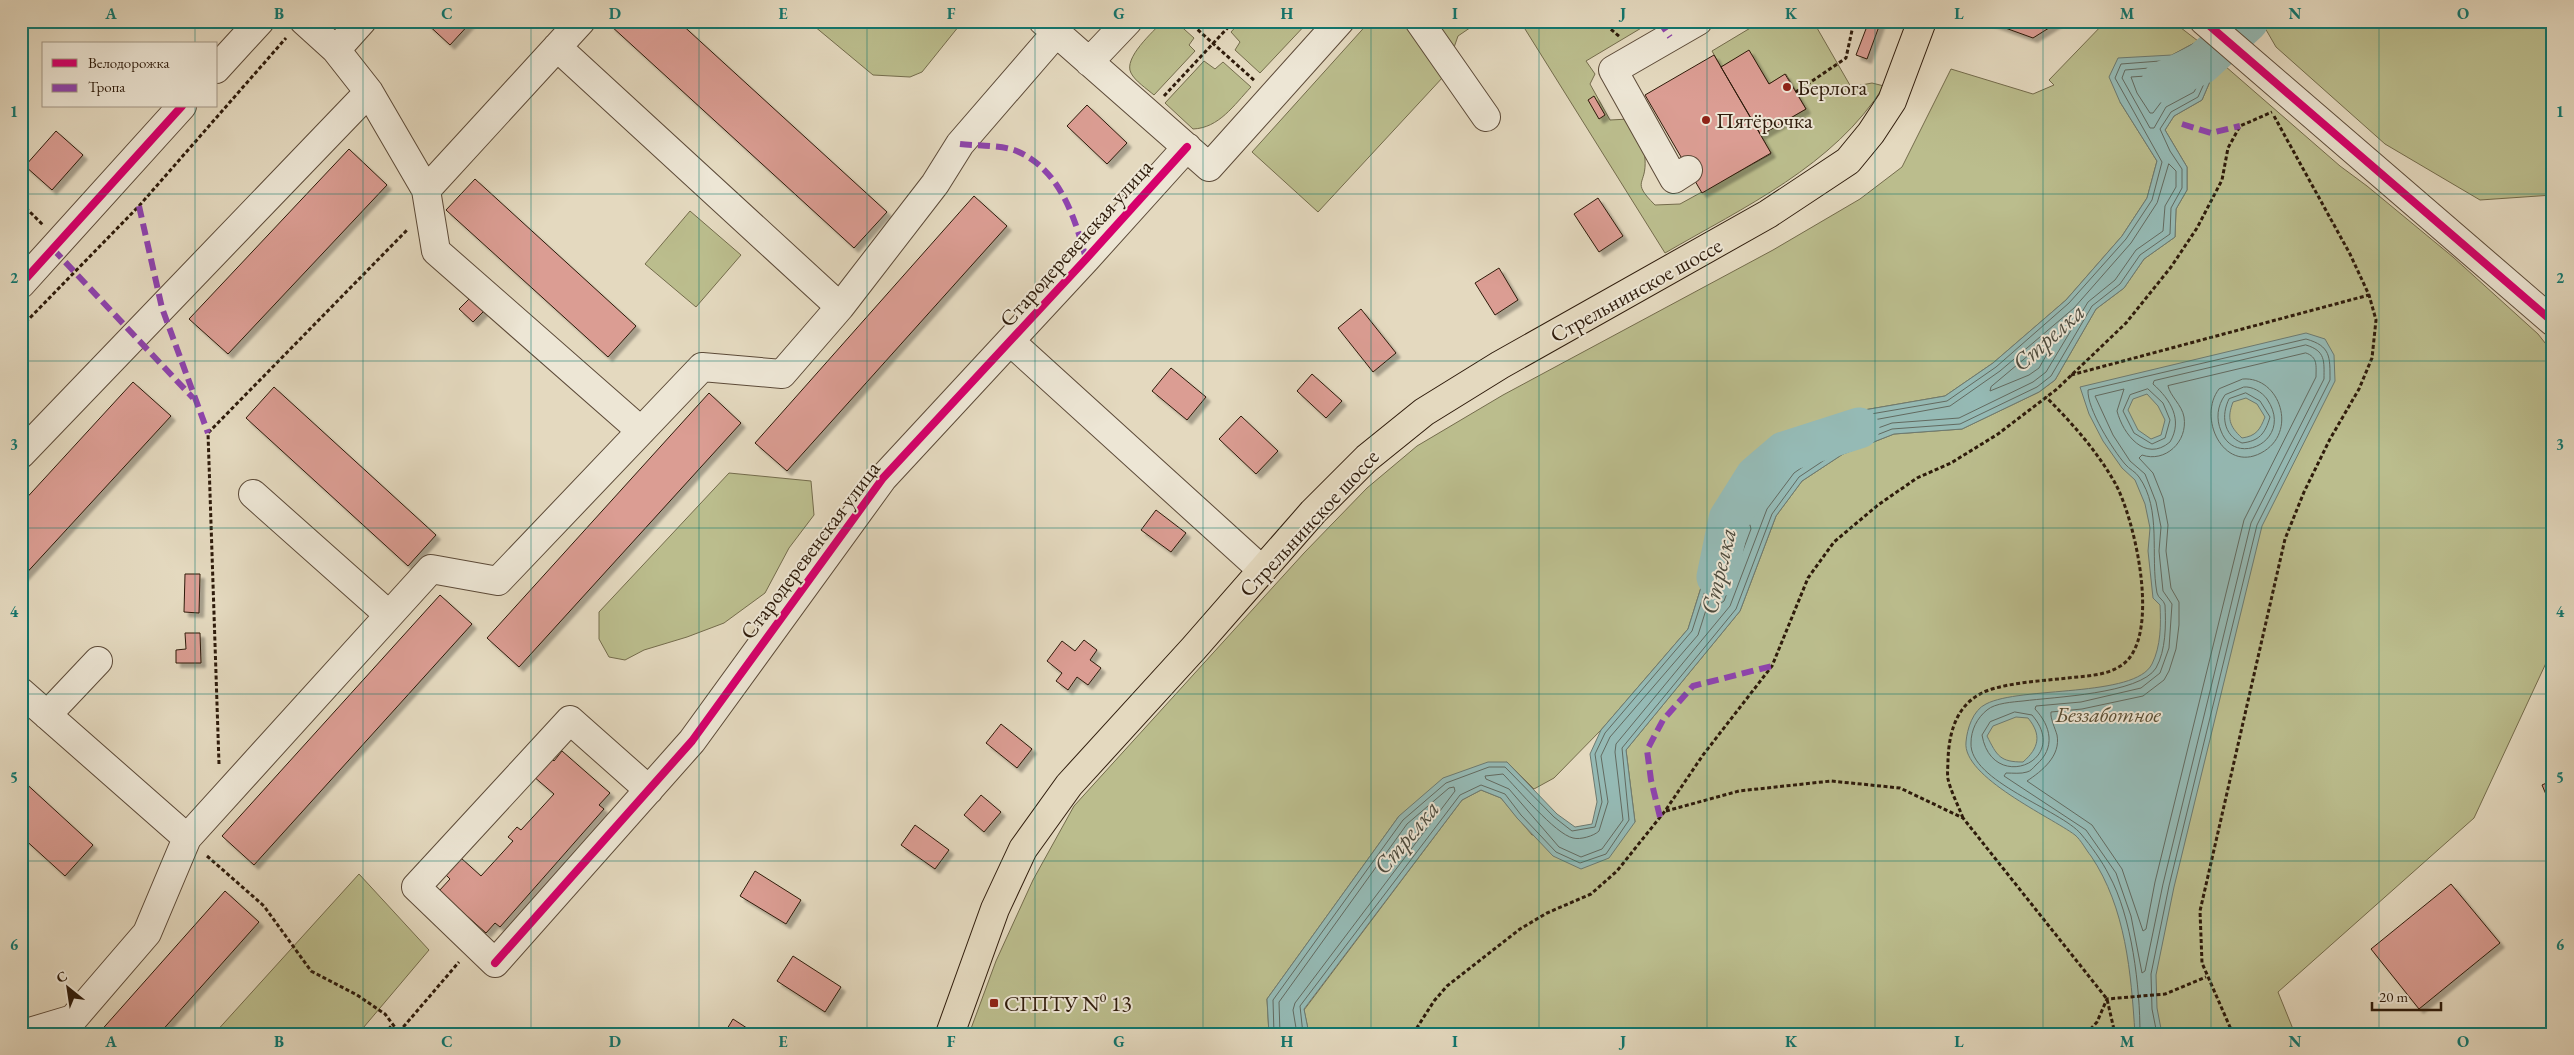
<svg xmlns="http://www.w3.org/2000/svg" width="2574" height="1055" viewBox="0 0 2574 1055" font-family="'EB Garamond',serif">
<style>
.green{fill:#bbbd8d;stroke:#746c4c}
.water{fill:#95bab5;stroke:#6c7a71;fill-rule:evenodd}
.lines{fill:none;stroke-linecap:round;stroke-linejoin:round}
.shore{stroke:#626a60;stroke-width:1}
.river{stroke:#95bab5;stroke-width:41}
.building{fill:#db9d93;stroke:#2e1b0b;filter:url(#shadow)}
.minor-casing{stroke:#5c4a38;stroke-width:30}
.major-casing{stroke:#2e1b0b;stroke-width:30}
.path{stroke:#2e1b0b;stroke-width:3;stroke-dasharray:4 2.5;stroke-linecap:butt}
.minor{stroke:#ede6d5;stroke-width:28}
.major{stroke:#e4d9bf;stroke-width:28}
.quiet{stroke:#8e44ad;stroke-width:6;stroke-dasharray:12 6;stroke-linecap:butt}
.cycleway-casing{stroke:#ede6d5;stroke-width:11}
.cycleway{stroke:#d6006c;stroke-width:8}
.grid{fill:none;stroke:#0f766e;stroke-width:1;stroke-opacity:0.55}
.poi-dot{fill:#8f2418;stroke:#ede6d5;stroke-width:2}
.labels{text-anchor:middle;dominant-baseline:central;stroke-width:4;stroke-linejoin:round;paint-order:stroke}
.poi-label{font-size:22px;fill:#2e1b0b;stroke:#ede6d5;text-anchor:start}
.street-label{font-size:22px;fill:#2e1b0b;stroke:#ede6d5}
.park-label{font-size:22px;font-style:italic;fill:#584c32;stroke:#ede6d5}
.water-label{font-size:24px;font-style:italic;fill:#4d4b3e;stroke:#ede6d5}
.neatline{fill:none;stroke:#0f766e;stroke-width:2}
.grid-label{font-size:16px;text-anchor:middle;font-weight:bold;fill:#0f766e}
</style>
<defs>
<filter id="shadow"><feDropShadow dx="4.5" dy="4.5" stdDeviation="1" flood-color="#0004"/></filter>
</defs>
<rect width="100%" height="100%" fill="#e4d9bf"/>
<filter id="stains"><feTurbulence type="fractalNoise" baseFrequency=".004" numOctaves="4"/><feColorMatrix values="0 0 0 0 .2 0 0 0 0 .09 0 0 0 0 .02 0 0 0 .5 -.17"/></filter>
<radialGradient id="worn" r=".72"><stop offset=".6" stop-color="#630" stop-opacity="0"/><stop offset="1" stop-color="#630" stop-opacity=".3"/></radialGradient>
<path class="green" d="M 808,21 L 963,21 L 922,72 L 910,77 L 873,75 Z
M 1163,21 L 1175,21 L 1194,38 L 1189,45 L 1195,51 L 1154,95 C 1147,89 1135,81 1131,73 C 1123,58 1153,32 1163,21 Z
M 1241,21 L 1309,21 L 1260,73 L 1235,50 L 1240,42 L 1231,32 Z
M 1370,21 L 1480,21 L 1458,36 L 1444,76 L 1318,212 L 1252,152 Z
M 1520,21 L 1653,21 L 1586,61 L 1595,74 L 1590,84 L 1610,120 L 1629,119 C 1635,131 1645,145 1645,159 C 1647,186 1630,180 1655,205 L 1680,204 L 1771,154 L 1761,135 L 1806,109 L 1786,74 L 1769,84 L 1749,51 L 1721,67 L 1712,51 L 1762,21 L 1813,21 L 1851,87 L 1872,83 L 1884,86 C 1834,166 1744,207 1665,253 Z
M 2106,21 L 2172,21 L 2198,41 L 2172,55 L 2120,102 L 2157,161 L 2147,198 L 2122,236 L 2066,300 L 1993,363 L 1945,396 L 1864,410 L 1785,456 L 1739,499 L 1709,562 L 1688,629 L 1601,730 L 1554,778 L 1534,789 L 1507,762 L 1399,816 L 1267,999 L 1269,1034 L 969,1034 L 996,961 L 1033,880 L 1074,806 L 1304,553 L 1367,488 L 1417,446 L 1503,395 L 1773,250 L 1860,199 L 1902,167 L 1951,69 L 2033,94 L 2054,85 L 2049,80 Z
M 2261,21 L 2553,21 L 2553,195 L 2480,200 L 2385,144 L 2276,47 Z
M 1204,61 L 1215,69 L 1223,62 L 1251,87 C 1234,105 1219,128 1193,129 L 1165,103 Z
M 2225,66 L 2340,166 L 2367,186 L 2453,257 L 2538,334 L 2553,353 L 2553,648 L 2474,818 L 2278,992 L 2295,1034 L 1309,1034 L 1304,1010 L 1462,800 L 1481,790 L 1501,798 L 1532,835 L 1635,822 L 1626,750 L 1740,611 L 1776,516 L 1802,481 L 1843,454 L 1894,434 L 1962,429 L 2039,392 L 2055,380 L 2096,309 L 2124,288 L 2144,259 L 2175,237 L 2176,209 L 2187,190 L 2187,167 L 2165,130 L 2174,116 L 2202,100 L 2211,79 Z
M 690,211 L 741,255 L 696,307 L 645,264 Z
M 729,473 L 811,481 L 814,515 L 789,548 L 765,593 L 724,623 L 687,637 L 644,650 L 625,660 L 609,657 L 599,639 L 599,612 Z
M 359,874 L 429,950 L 358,1034 L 214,1034 Z"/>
<path class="water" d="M 2198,41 L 2225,66 L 2211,79 L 2202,100 L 2174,116 L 2165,130 L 2187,167 L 2187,190 L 2176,209 L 2175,237 L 2144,259 L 2124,288 L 2096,309 L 2055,380 L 2039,392 L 1962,429 L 1894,434 L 1843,454 L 1802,481 L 1776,516 L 1740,611 L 1626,750 L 1635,822 L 1609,858 L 1581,869 L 1553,856 L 1517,818 L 1501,798 L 1481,790 L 1462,800 L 1304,1009 L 1309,1034 L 1269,1034 L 1267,999 L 1399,816 L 1443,778 L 1488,762 L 1507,762 L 1557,814 L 1575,827 L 1592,824 L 1597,802 L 1590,754 L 1601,730 L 1688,629 L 1709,562 L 1739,499 L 1785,456 L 1864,410 L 1945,396 L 1993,363 L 2066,300 L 2122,236 L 2147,198 L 2157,161 L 2120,102 L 2109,77 L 2118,58 L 2172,55 Z
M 2306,333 L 2325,339 L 2334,355 L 2335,381 L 2262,526 L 2174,887 L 2156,975 L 2157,1008 L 2162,1034 L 2135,1034 C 2131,973 2126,908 2091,856 C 2086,850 2081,840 2075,835 C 2051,817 1962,777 1966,742 C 1967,729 1973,710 1986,704 C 2020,686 2135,698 2152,664 C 2161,646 2161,624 2160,605 L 2153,598 L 2148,551 L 2150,528 L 2145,504 L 2135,480 L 2122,468 L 2103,441 L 2089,414 L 2080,387 ZM 2147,394 L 2158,406 L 2165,420 L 2161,435 L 2151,439 L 2138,430 L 2128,410 L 2133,399 ZM 2246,398 L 2257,404 L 2265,417 C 2260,430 2256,436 2242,438 C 2229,426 2227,418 2233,402 ZM 2016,717 L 2028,718 C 2042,735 2039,748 2023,762 C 2000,762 1997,756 1987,736 L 1993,726 Z"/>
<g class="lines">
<path class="shore" d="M 2195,56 L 2207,66 L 2194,92 L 2166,107 L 2154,128 L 2150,128 L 2122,78 L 2125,70 L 2174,66 Z
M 2193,65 L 2196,68 L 2188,87 L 2162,101 L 2153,113 L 2150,113 L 2137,93 L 2131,77 L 2176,74 Z
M 2169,164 L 2176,171 L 2176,187 L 2165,206 L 2163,231 L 2136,250 L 2115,280 L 2088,302 L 2046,372 L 2033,382 L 1959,418 L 1892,423 L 1839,442 L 1839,438 L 1868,421 L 1950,406 L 2000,371 L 2074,308 L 2131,243 L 2157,203 Z
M 2051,337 L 2055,340 L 2039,368 L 2029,375 L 1990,391 L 1991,387 Z
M 2306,345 C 2326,351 2324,361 2324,379 L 2251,523 L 2163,884 L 2145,971 L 2142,973 L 2131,916 L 2116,873 L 2086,830 L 2004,776 L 2006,773 C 2013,773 2021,774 2027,772 C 2031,771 2033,768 2036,765 C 2056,748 2051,726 2035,709 L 2036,706 L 2081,702 L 2141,688 L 2160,673 L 2169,648 L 2172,604 L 2163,591 L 2159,551 L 2161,527 L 2156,502 L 2145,474 L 2130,461 L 2113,435 L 2095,396 L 2124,389 L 2117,411 C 2123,434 2145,463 2170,442 C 2183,420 2171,400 2153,384 L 2154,381 Z
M 2306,353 C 2318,357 2316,366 2316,377 L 2244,520 L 2155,882 L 2146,929 L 2143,931 L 2122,869 L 2092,825 L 2027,781 C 2042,771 2061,756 2057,735 C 2055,728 2050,718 2051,712 L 2082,709 L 2143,696 L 2164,680 L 2169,671 L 2176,649 L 2179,625 L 2179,602 L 2171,588 L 2166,551 L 2168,525 L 2163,498 L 2153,473 L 2139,458 L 2142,455 C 2165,463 2188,442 2184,417 C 2182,405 2170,396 2168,386 Z
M 2243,379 C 2280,376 2299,433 2261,453 C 2223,473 2197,417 2219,389 Z
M 2244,387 C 2252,386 2262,392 2267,399 C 2295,440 2235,469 2221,431 C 2216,419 2217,406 2225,395 Z
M 2148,389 L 2163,403 L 2170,420 L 2165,438 L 2152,444 L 2134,433 L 2123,411 L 2130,395 Z
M 2246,393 L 2260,401 L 2270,417 C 2265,434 2259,441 2242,443 C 2223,435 2221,415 2229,399 Z
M 1824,447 L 1827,447 L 1827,450 L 1794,473 L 1767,509 L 1730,606 L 1616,744 L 1615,752 L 1623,820 L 1602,849 L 1581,857 L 1559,847 L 1509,789 L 1486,779 L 1485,776 L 1503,774 C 1517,788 1555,834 1573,838 C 1580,840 1594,836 1599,831 L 1608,802 L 1601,756 L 1610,737 L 1698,635 L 1720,566 L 1749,506 L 1792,465 Z
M 1750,525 L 1751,529 L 1724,601 L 1717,606 L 1716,604 L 1727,568 L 1747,527 Z
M 2015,712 L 2032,715 C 2072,761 1992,794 1982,735 L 1990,722 Z
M 1274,1034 L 1273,1000 L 1403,820 L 1446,783 L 1489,767 L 1505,767 L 1554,817 L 1572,831 L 1595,827 L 1602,802 L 1595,754 L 1605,733 L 1692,631 L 1714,563 L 1744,502 L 1788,460 L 1865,415 L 1947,401 L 1996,367 L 2069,303 L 2126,239 L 2152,200 L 2162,162 L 2115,78 L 2121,64 L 2173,60 L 2198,48 L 2216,67 L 2207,77 L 2198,97 L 2171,112 L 2160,129 L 2170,151 L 2182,169 L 2182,188 L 2171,208 L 2170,234 L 2140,255 L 2120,284 L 2092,306 L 2051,376 L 2037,387 L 1960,424 L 1892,429 L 1841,449 L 1799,477 L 1772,514 L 1736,609 L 1622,748 L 1629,820 L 1606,854 L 1580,863 L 1556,852 L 1521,815 L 1505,794 L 1481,785 L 1460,795 L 1300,1006 L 1303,1034
M 1280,1034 L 1279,1002 L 1407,824 L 1449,788 L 1454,787 L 1455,791 L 1295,1003 L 1293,1010 L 1297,1034
M 2140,1034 C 2140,987 2132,917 2109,875 C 2102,861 2091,846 2081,834 C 2061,810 1969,781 1971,743 C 1971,730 1977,718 1987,710 C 1995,703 2013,702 2023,701 C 2053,697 2140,694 2156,668 C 2166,650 2166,625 2165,605 C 2164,600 2158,598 2157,593 C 2150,556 2162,509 2139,477 C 2136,472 2129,469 2125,464 C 2113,450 2087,409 2088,390 L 2306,339 C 2331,346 2330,357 2330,380 L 2257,525 L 2169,886 L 2151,974 L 2152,1009 L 2157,1034"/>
<path class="river" d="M 2162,82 L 2201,64 L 2248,21
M 1717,577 L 1729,519 L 1756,476 L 1784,452 L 1859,428"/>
</g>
<path class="building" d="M 424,21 L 472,21 L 450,45 Z
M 613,21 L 678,21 L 887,212 L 854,248 L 610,25 Z
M 1869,21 L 1881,21 L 1867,59 L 1856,55 Z
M 1986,21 L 2060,21 L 2033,38 Z
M 1749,50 L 1769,84 L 1785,74 L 1806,109 L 1761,135 L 1721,67 Z
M 1714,55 L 1771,153 L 1702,193 L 1645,95 Z
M 1594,96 L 1605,115 L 1599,119 L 1588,100 Z
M 1087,105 L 1127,143 L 1107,164 L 1067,126 Z
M 56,131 L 83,155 L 52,190 L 25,166 Z
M 349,149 L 387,185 L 228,354 L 189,319 Z
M 475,179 L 636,326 L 608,357 L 446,210 Z
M 974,196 L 1007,226 L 787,471 L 755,443 Z
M 1598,198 L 1623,236 L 1599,252 L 1574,214 Z
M 1499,268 L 1518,300 L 1495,315 L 1475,283 Z
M 471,297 L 485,310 L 473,322 L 459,309 Z
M 1361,309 L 1396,353 L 1373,372 L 1338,328 Z
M 1171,368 L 1206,397 L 1187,420 L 1152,391 Z
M 1312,374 L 1342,401 L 1326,418 L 1297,391 Z
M 133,382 L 171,416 L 21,579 L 21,504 Z
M 274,387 L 436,535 L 408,566 L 246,418 Z
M 709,393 L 741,423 L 519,667 L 487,638 Z
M 1241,416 L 1278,451 L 1256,474 L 1219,439 Z
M 1156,510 L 1186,533 L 1171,552 L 1141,530 Z
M 185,574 L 200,574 L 199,613 L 184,612 Z
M 440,595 L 472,624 L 254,865 L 222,836 Z
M 185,633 L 200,633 L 201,663 L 176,663 L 176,650 L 186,649 Z
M 1084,640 L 1097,650 L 1090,660 L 1101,668 L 1088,685 L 1077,677 L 1068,690 L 1056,681 L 1062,673 L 1047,661 L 1062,641 L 1075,651 Z
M 1001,724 L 1032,749 L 1017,768 L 986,743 Z
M 562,751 L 610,793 L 599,805 L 604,809 L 500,927 L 495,923 L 486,933 L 439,891 L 450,879 L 446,875 L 461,858 L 481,876 L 513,841 L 508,837 L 517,827 L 521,830 L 554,794 L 533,776 L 550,757 L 554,761 Z
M 21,779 L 93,845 L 65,876 L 21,836 Z
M 2553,780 L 2553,811 L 2542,785 Z
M 981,795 L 1001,812 L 984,832 L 964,815 Z
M 915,825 L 949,850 L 935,869 L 901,845 Z
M 755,871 L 801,900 L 786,924 L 740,896 Z
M 2451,884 L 2500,943 L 2419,1009 L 2371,949 Z
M 225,891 L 259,922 L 159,1034 L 98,1034 Z
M 793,956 L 841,987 L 825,1012 L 777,981 Z
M 733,1019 L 756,1034 L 724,1034 Z"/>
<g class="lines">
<defs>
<path id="minor" d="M 304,21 L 336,50 L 369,92 L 426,190 L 436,251 L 641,431
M 1043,21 L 1209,167 L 1340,21
M 1419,21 L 1486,117
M 2204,21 L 2553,322
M 557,47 L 840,307
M 336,50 L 362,21
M 1089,62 L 1128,21
M 216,69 L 260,21
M 1688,170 L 1674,179 L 1613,70 L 1698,21
M 426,190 L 581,21
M 21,284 L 182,106
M 1011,342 L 1262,570
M 21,454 L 369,92
M 253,494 L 389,615
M 21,692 L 187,838
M 47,715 L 98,661
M 649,790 L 570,720 L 416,887 L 495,963 L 692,741 L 883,478 L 1086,259 L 1187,147
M 23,1034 L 73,1019 L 147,933 L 187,838 L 431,569 L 498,581 L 702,367 L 782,374 L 840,307 L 935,184 L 960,144 L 1056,33"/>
<path id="major" d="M 950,1034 L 995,909 L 1023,849 L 1069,785 L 1194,648 L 1313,512 L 1367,458 L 1424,412 L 1500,365 L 1768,214 L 1848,161 L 1871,133 L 1892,101 L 1922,21"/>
</defs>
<use href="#minor" class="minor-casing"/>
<use href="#major" class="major-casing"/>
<path class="path" d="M 1188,21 L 1255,81
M 1601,21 L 1620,37
M 1796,92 L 1846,58 L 1854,21
M 1164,96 L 1234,21
M 21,203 L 43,225
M 21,327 L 139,206 L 286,38
M 2071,375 L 2369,295
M 219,764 L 208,433 L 408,229
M 1666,811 L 1739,791 L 1831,781 L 1900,788 L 1963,818 L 2107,999 L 2115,1034
M 1963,818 C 1958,805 1951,792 1948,779 C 1947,773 1948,766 1948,760 C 1949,728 1959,699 1992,689 C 2016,682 2042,681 2067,678 C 2085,676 2106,676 2122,665 C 2162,637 2135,519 2115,483 C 2097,451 2072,423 2046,397
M 207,856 L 264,906 L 311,971 L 357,995 L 385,1014 L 400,1034
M 399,1032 L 459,962
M 384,1034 L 393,1024
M 1413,1034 L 1434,1001 L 1447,986 L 1520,929 L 1547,913 L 1591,894 L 1617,871 L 1665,811 L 1703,755 L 1772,666 L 1808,578 L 1834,542 L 1878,505 L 1917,478 L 1951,463 L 1998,434 L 2057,389 L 2126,323 L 2171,267 L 2197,228 L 2222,180 L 2228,148 L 2240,126 L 2272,112
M 2086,1034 L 2097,1022 L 2107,999 L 2165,994 L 2206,977
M 2233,1034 L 2202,963 L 2200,911 L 2285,539 L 2304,492 L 2330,439 L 2359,389 L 2372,358 L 2376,320 L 2369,295 L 2350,254 L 2274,116"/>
<use href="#minor" class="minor"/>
<use href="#major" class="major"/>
<path class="quiet" d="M 1659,21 L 1670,37
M 1189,22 L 1204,21
M 2182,124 L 2211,133 L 2240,126
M 960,144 C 977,146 998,145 1014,150 C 1059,167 1075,217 1086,259
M 139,206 L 162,308 L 208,433
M 53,249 L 193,398
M 1660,817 L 1651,780 L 1647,750 L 1663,720 L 1693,686 L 1772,666"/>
<defs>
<path id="cycleway" d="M 2204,21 L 2553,322
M 21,284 L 182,106
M 495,963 L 692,741 L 883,478 L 1086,259 L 1187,147"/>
</defs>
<use href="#cycleway" class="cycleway-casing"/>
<use href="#cycleway" class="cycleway"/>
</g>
<path class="grid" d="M 195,21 L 195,44M 363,21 L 363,1034M 531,21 L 531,1034M 699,21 L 699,1034M 867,21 L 867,1034M 1035,21 L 1035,1034M 1203,21 L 1203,1034M 1371,21 L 1371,1034M 1539,21 L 1539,1034M 1707,21 L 1707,1034M 1875,21 L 1875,1034M 2043,21 L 2043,1034M 2211,21 L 2211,1034M 2379,21 L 2379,1034M 195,106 L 195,1034M 21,194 L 2553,194M 21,361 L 2553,361M 21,528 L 2553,528M 21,694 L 2553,694M 21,861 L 2553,861"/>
<g class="poi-dot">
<circle cx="1787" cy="87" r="5"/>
<circle cx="1706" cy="120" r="5"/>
<rect x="989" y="998" width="10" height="10" rx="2.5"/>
</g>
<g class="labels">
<g class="poi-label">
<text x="1797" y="87">Берлога</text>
<text x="1716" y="120">Пятёрочка</text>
<text x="1004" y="1003">СГПТУ N⁰ 13</text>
</g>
<g class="street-label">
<text transform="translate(1076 243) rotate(-48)">Стародеревенская улица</text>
<text transform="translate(1636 290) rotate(-29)">Стрельнинское шоссе</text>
<text transform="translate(1309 523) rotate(-47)">Стрельнинское шоссе</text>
<text transform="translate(810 550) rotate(-53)">Стародеревенская улица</text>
</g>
<g class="park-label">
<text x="2108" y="714">Беззаботное</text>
</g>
<g class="water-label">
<text transform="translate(2048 337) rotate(-42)">Стрелка</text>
<text transform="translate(1718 571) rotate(-77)">Стрелка</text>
<text transform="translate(1406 837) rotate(-50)">Стрелка</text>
</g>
</g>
<rect width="2574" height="1055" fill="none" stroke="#e4d9bf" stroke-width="55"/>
<rect x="42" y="42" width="175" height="65" fill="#ede6d5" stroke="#a19584"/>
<rect x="52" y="59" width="25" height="8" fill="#d6006c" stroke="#a19584"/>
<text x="88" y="68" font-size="15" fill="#2e1b0b">Велодорожка</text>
<rect x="52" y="84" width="25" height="8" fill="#8e44ad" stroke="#a19584"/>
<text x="88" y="92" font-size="15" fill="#2e1b0b">Тропа</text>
<g transform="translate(68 988) rotate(330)" stroke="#ede6d5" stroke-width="4" paint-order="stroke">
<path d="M0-4L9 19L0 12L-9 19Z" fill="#2e1b0b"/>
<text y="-8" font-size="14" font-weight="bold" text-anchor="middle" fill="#2e1b0b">С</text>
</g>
<path d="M2372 1002v8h69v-8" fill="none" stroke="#2e1b0b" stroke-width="2.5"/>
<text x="2379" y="1002" font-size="15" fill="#2e1b0b" stroke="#ede6d5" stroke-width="4" paint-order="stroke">20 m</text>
<rect x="28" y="28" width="2518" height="1000" class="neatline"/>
<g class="grid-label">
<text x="111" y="19">A</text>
<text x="279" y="19">B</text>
<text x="447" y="19">C</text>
<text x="615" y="19">D</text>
<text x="783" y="19">E</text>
<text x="951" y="19">F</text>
<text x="1119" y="19">G</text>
<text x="1287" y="19">H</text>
<text x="1455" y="19">I</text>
<text x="1623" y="19">J</text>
<text x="1791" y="19">K</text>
<text x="1959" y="19">L</text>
<text x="2127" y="19">M</text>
<text x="2295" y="19">N</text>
<text x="2463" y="19">O</text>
<text x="14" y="117">1</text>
<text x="2560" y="117">1</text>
<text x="14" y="283">2</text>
<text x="2560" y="283">2</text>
<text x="14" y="450">3</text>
<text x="2560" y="450">3</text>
<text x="14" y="617">4</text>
<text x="2560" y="617">4</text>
<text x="14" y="783">5</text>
<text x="2560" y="783">5</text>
<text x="14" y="950">6</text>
<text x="2560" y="950">6</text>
<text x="111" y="1047">A</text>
<text x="279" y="1047">B</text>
<text x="447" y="1047">C</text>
<text x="615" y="1047">D</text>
<text x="783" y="1047">E</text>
<text x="951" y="1047">F</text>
<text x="1119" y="1047">G</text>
<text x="1287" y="1047">H</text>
<text x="1455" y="1047">I</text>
<text x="1623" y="1047">J</text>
<text x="1791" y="1047">K</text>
<text x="1959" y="1047">L</text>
<text x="2127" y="1047">M</text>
<text x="2295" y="1047">N</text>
<text x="2463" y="1047">O</text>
</g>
<rect width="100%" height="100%" filter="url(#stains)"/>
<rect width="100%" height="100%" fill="url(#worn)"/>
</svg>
